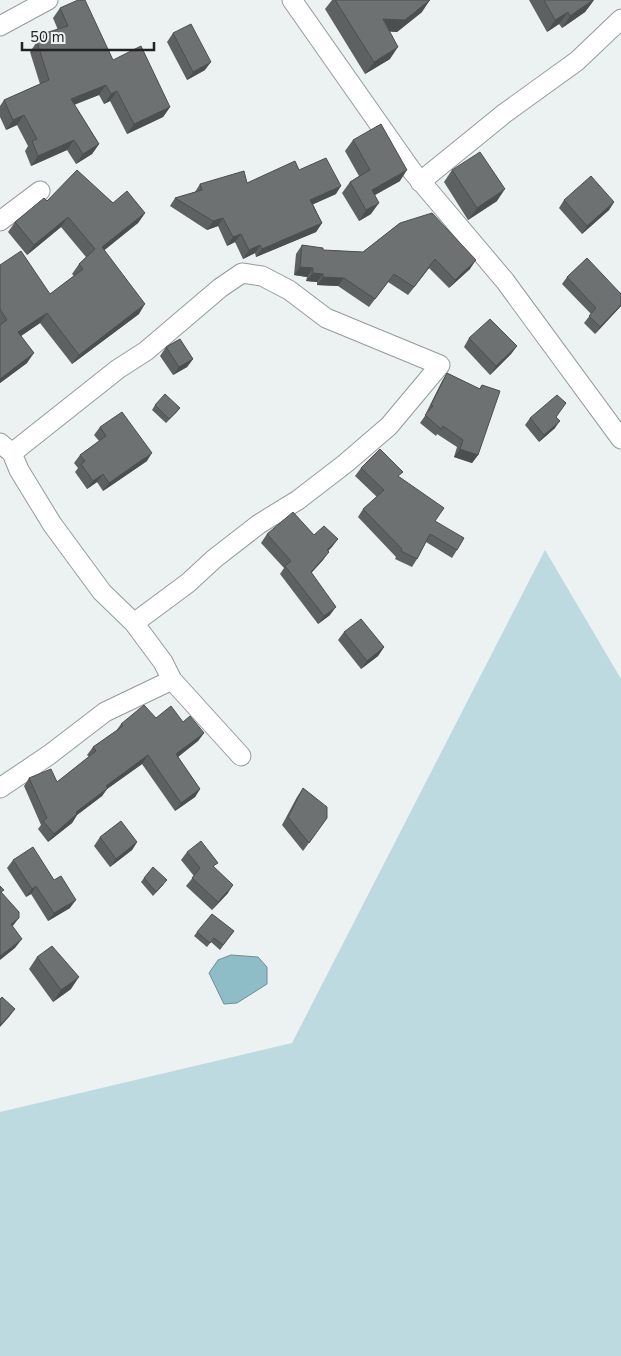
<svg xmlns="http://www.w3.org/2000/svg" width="621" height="1356" viewBox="0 0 621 1356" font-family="'Nunito Sans',sans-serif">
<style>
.green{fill:#bddae1}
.water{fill:#8fbdc7;stroke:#6e8e96}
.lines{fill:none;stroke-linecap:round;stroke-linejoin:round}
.minor-casing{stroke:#969a9b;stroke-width:21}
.minor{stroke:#fff;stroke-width:19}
.wall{fill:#5e6162}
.shaded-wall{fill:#4c4f50}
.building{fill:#6d7172;stroke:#4c4f50}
</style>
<rect width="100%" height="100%" fill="#ecf1f2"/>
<path class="green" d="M 545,550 L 621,679 L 621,1356 L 0,1356 L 0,1112 L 292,1043 Z"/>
<path class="water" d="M 231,955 L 258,957 L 267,967 L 267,984 L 237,1003 L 224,1004 L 209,973 L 218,960 Z"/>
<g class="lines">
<defs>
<path id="minor" d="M 292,0 L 412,171 L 505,281 L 621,439
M 0,26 L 48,0
M 420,182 L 505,113 L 577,61 L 621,19
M 0,221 L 40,191
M 0,443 L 12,453 L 19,470 L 52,524 L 102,592 L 134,623 L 163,662 L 172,680 L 241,756
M 12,453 L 118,369 L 146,351 L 220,288 L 242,273 L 262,276 L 289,290 L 326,318 L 440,365 L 389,426 L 346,463 L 298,500 L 259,524 L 214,559 L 188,583 L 134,623
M 0,788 L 49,755 L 105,712 L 172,680"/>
</defs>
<use href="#minor" class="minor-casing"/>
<use href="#minor" class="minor"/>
</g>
<path class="wall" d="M 332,0 L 335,0 L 422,12 L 397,32 L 390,31 L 390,59 L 365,74 L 325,9 Z
M 529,0 L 594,0 L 585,12 L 562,28 L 559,24 L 547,32 Z
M 60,8 L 113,60 L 170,107 L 163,117 L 127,134 L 110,101 L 104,104 L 99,95 L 74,104 L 99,144 L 92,154 L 76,164 L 67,150 L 31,166 L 25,151 L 28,146 L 17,125 L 6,130 L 0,117 L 0,106 L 4,100 L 40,84 L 30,52 L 42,34 L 58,30 L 53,18 Z
M 173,33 L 205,70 L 187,80 L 167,42 Z
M 353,140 L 400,181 L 375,195 L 371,214 L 359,221 L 342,193 L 350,182 L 359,176 L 345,151 Z
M 299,170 L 336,194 L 313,204 L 322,223 L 316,232 L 256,257 L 255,253 L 243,259 L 235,242 L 227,246 L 218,226 L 207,230 L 170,206 L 175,198 L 195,192 L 200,184 L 247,183 Z
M 452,170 L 497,201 L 468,220 L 444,182 Z
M 564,200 L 614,202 L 609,210 L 582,234 L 559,208 Z
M 47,201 L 113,203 L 145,213 L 138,223 L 104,250 L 139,314 L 72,364 L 40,323 L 21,336 L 27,363 L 0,383 L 0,265 L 50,294 L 74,276 L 72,274 L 79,264 L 86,257 L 61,227 L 27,255 L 8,232 L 15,222 Z
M 400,223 L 470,269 L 449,288 L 429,268 L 408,295 L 388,282 L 369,307 L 338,286 L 317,285 L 317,282 L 306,281 L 307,277 L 294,275 L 296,254 L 302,245 L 323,250 L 363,252 Z
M 567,277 L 620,294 L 621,292 L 621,306 L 595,334 L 584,323 L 591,314 L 562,284 Z
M 469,338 L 517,346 L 511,354 L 490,375 L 464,347 Z
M 166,347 L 193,359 L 187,367 L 173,375 L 160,356 Z
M 447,373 L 479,389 L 482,385 L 478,455 L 472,463 L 454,457 L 457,447 L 437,434 L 436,436 L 420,423 L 427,413 L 426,413 L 442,381 Z
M 155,405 L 180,408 L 177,412 L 166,423 L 152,410 Z
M 556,417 L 555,428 L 539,442 L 525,425 L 530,418 Z
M 100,427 L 147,461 L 103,491 L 97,482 L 87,489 L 75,472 L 78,468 L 74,463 L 80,455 L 99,441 L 94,435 Z
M 361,468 L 399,477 L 435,521 L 457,550 L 452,558 L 426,542 L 417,559 L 412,567 L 395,559 L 396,557 L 358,517 L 363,509 L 377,497 L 355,476 Z
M 267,534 L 314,535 L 338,539 L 328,551 L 323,560 L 311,573 L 330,615 L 318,624 L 280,574 L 284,568 L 261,543 Z
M 344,632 L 384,647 L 378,656 L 361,669 L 338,640 Z
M 156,718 L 183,722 L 204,733 L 198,741 L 178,757 L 200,789 L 195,797 L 175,811 L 142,764 L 107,789 L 102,796 L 77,815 L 72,823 L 48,842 L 38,829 L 41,825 L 24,786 L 29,778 L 57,782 L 89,757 L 87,755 L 93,747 L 116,731 L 121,724 Z
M 303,788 L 327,818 L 303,851 L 282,825 L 297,797 Z
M 100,837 L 137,842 L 132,850 L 110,867 L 94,846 Z
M 187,852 L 228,893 L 212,910 L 186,886 L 194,876 L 181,860 Z
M 13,860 L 70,908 L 48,921 L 31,894 L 26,897 L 7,868 Z
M 144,878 L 164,884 L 153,896 L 141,882 Z
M 234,931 L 220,950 L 211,942 L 207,947 L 194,936 L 197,932 Z
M 37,957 L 71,989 L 53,1002 L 29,969 Z"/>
<path class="shaded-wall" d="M 430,0 L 422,12 L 397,32 L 375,31 L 383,19 Z
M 594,0 L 585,12 L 562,28 L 570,16 Z
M 568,12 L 559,24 L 547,32 L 555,20 Z
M 398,47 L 390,59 L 365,74 L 374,62 Z
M 211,62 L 205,70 L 187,80 L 193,72 Z
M 106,85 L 99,95 L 64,109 L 71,99 Z
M 117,91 L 110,101 L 104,104 L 111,94 Z
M 170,107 L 163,117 L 127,134 L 134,124 Z
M 24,115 L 17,125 L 6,130 L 13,120 Z
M 74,140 L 67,150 L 31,166 L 38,156 Z
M 99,144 L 92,154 L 76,164 L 83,154 Z
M 407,170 L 400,181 L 364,201 L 372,190 Z
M 341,186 L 336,194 L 305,208 L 310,200 Z
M 505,189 L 497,201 L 468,220 L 477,208 Z
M 614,202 L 609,210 L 582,234 L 587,226 Z
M 379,203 L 371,214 L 359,221 L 366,210 Z
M 145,213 L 138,223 L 96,257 L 102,247 Z
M 68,217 L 61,227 L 27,255 L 34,245 Z
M 223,218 L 218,226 L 207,230 L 213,221 Z
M 322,223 L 316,232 L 256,257 L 262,249 Z
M 241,234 L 235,242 L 227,246 L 233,237 Z
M 260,245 L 255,253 L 243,259 L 249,250 Z
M 435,259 L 429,268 L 408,295 Z
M 476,260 L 470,269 L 449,288 L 455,280 Z
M 300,267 L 313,268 L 307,277 L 294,275 Z
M 313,273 L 323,274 L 317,282 L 306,281 Z
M 323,277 L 344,278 L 338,286 L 317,285 Z
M 145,304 L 139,314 L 72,364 L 79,355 Z
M 621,305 L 621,306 L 595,334 L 600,327 Z
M 47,313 L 40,323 L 12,342 L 18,332 Z
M 517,346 L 511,354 L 490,375 L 496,366 Z
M 34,353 L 27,363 L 0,383 L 0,379 Z
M 193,359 L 187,367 L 173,375 L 179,367 Z
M 560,421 L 555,428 L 539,442 L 544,435 Z
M 460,449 L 478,455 L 472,463 L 454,457 Z
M 152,453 L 147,461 L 103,491 L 109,483 Z
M 103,474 L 97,482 L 87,489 L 93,481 Z
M 338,539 L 332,547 L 321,558 L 327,550 Z
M 329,552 L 323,560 L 305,580 L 311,572 Z
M 336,607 L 330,615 L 318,624 L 324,616 Z
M 384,647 L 378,656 L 361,669 L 367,661 Z
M 204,733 L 198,741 L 170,763 L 176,754 Z
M 148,755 L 142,764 L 107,789 L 102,796 L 77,815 L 72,823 L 48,842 L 54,834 L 76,812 L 106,786 Z
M 200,789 L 195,797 L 175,811 L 181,803 Z
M 137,842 L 132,850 L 110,867 L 116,859 Z
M 233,885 L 228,893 L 212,910 L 218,902 Z
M 36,886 L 31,894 L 26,897 L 32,889 Z
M 76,900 L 70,908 L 48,921 L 54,913 Z
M 19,918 L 12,927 L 11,924 Z
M 22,939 L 15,948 L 0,960 L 0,956 Z
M 79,977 L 71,989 L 53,1002 L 61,990 Z
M 15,1009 L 9,1017 L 0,1027 L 0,1025 Z"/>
<path class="building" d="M 78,0 L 85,0 L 113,60 L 141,46 L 170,107 L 134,124 L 117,91 L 111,94 L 106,85 L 71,99 L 99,144 L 83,154 L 74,140 L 38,156 L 32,141 L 37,139 L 24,115 L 13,120 L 4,100 L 49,80 L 37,42 L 44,40 L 42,34 L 68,26 L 60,8 Z
M 335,0 L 430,0 L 405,20 L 383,19 L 398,47 L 374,62 Z
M 544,0 L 593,0 L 570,16 L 568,12 L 555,20 Z
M 191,24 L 211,62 L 193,72 L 173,33 Z
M 381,124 L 407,170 L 372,190 L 379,203 L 366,210 L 350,182 L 370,170 L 353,140 Z
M 480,152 L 505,189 L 477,208 L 452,170 Z
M 326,158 L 341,186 L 310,200 L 322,223 L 262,249 L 260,245 L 249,250 L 241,234 L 233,237 L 223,218 L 213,221 L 175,198 L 202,190 L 200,184 L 244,171 L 247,183 L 295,161 L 299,170 Z
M 77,170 L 113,203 L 127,191 L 145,213 L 102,247 L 145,304 L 79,355 L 47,313 L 18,332 L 34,353 L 0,379 L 0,325 L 7,320 L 0,309 L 0,265 L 21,251 L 50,294 L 83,269 L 79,264 L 95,249 L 68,217 L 34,245 L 15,222 L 44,198 L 47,201 Z
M 591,176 L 614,202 L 587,226 L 564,200 Z
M 432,213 L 476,260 L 455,280 L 435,259 L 414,287 L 394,274 L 375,299 L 344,278 L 323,277 L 323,274 L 313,273 L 313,268 L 300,267 L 302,245 L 323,248 L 323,250 L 363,252 L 400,223 Z
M 587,258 L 621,294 L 621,305 L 600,327 L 589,316 L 596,308 L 567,277 Z
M 490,319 L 517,346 L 496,366 L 469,338 Z
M 180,339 L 193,359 L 179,367 L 166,347 Z
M 447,373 L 480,389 L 482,385 L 500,391 L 478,455 L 460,449 L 463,440 L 443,426 L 441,429 L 425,415 L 433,406 L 431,405 Z
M 165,394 L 180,408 L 169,419 L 155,405 Z
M 557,395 L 566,403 L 556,417 L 560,421 L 544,435 L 530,418 Z
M 122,412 L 152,453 L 109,483 L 103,474 L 93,481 L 81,464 L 85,461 L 80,455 L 106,436 L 100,427 Z
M 380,449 L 403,472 L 398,476 L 444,508 L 435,521 L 464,538 L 457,550 L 430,534 L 417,559 L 401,551 L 402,549 L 363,509 L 384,490 L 361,468 Z
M 293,512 L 314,535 L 324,526 L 338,539 L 327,550 L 329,552 L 311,572 L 336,607 L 324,616 L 285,566 L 291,561 L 267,534 Z
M 361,619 L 384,647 L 367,661 L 344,632 Z
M 144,705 L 156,718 L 171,706 L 183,722 L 190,716 L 204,733 L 176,754 L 200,789 L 181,803 L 148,755 L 106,786 L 108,788 L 76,812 L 77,814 L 54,834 L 43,821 L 47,818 L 29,778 L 51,769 L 57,782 L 96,751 L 93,747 L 123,726 L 121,724 Z
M 303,788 L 327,807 L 327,818 L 309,843 L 288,817 Z
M 121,821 L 137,842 L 116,859 L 100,837 Z
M 201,841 L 218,863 L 213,866 L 233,885 L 218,902 L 192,878 L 200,868 L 187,852 Z
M 33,847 L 54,880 L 61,876 L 76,900 L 54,913 L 36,886 L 32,889 L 13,860 Z
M 153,867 L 167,880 L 156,892 L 144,878 Z
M 0,886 L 4,890 L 1,892 L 19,912 L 19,918 L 11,924 L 22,939 L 0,956 Z
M 212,914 L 234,931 L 223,945 L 214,938 L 210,943 L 197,932 Z
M 52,946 L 79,977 L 61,990 L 37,957 Z
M 2,997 L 15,1009 L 0,1025 L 0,999 Z"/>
<path d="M22 42v8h132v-8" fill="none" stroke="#212223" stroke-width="2.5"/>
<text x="30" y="42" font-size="15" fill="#212223" stroke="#ecf1f2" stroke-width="4" paint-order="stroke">50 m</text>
</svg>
